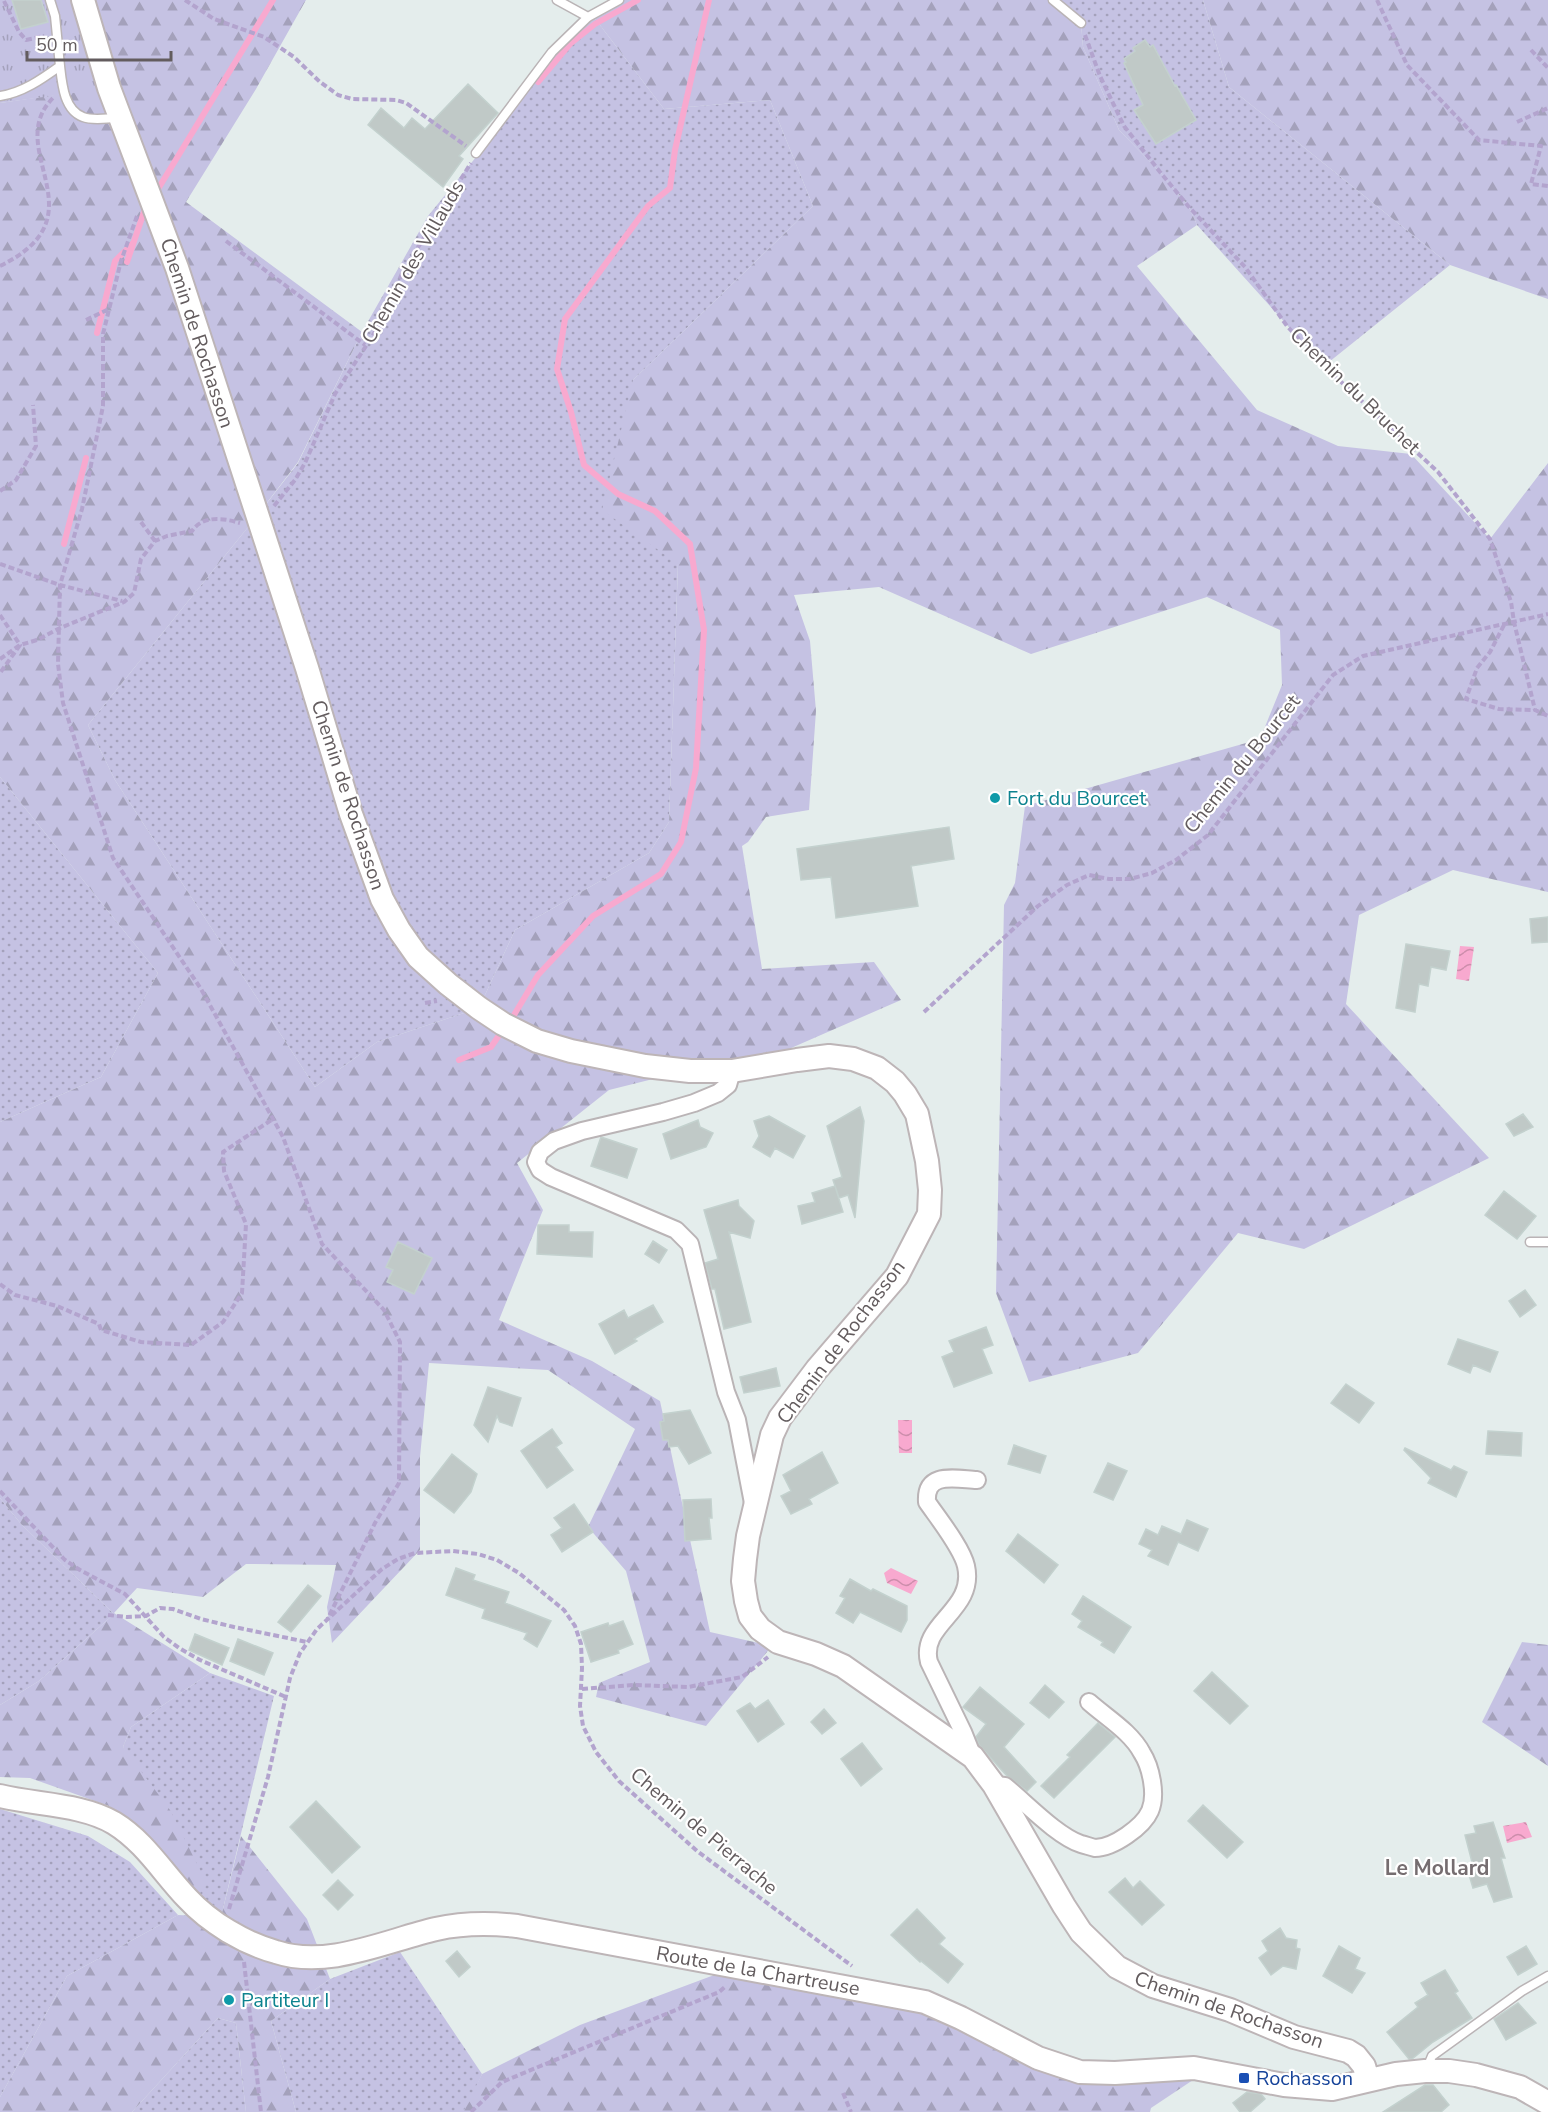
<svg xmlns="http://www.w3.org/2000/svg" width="1548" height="2112" viewBox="0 0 1548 2112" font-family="'Nunito Sans',sans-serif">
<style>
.grass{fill:url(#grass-dots)}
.forest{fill:url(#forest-firs)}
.park{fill:url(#park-tufts)}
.water{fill:url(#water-waves)}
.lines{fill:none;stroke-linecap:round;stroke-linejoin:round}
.stream{stroke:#f8a9cf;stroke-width:6}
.building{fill:#c0c9c7;stroke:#c3d1ce;stroke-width:1.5}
.lane-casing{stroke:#bab4b6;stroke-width:11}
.street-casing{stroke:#bab4b6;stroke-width:20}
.secondary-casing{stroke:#bdb5b7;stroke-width:26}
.path{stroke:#b3a4ce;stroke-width:4;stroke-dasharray:6 3;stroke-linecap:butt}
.lane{stroke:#fff;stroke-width:8}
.street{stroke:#fff;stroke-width:16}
.secondary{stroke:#fff;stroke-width:22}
.culture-dot{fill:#0f9aa8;stroke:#fff;stroke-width:2}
.transit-dot{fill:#1a4fb4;stroke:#fff;stroke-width:2}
.labels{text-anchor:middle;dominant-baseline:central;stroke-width:4.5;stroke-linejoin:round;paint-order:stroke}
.street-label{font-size:20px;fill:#635c5e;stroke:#fff}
.culture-label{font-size:20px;fill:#0d838f;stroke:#fff;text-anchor:start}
.transit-label{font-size:20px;fill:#164399;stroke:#fff;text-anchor:start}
.neighbourhood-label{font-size:21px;font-weight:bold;fill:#756d70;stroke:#fff}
</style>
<defs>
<pattern id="grass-dots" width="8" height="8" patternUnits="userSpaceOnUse" patternTransform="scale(1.5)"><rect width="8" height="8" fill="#c5c2e3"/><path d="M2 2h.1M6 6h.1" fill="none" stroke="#a4a1bb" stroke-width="1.8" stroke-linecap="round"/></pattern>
<pattern id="forest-firs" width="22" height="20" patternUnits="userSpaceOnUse" patternTransform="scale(1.5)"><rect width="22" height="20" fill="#c5c2e3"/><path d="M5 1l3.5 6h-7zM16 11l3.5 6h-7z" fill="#a4a1bb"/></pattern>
<pattern id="park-tufts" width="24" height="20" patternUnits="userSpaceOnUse" patternTransform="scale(1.5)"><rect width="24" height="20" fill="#c5c2e3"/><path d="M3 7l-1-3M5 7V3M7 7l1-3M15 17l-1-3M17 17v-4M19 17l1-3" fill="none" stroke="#a4a1bb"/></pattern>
<pattern id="water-waves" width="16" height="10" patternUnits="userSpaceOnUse" patternTransform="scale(1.5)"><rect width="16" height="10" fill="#f8a9cf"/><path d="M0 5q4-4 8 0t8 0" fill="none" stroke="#cc8dab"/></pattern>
</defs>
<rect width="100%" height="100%" fill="#e4edec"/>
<path class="grass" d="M 1052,0 L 1203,0 L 1229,87 L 1450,265 L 1324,366 L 1197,225 L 1189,207 L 1160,172 L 1119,130 L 1083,47 L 1081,23 Z
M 593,16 L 664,109 L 770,100 L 813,206 L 633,380 L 678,563 L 669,822 L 649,853 L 515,930 L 479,1008 L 377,1042 L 315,1087 L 115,780 L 88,725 L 253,521 L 298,463 L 362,332 L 428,216 L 481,151 L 555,50 Z
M 0,777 L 158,973 L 101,1077 L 0,1122 Z
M 0,1498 L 21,1524 L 114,1614 L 39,1681 L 0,1705 Z
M 210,1673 L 274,1696 L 221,1917 L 194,1901 L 123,1747 L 131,1727 Z
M 0,1809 L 88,1836 L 130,1862 L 178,1915 L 67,1976 L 0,2097 Z
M 400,1952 L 482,2074 L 465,2112 L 296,2112 L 271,2021 L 330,1979 Z
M 218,2018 L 236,2023 L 246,2112 L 132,2112 Z"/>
<path class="forest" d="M 83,0 L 306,0 L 256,89 L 186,202 L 362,332 L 298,462 L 253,521 L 88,725 L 115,780 L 315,1087 L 377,1042 L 479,1008 L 515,930 L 649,853 L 669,822 L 678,564 L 602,510 L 633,380 L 813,206 L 770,100 L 664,109 L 593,16 L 622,0 L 1052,0 L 1081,23 L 1083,47 L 1119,130 L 1160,172 L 1189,207 L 1197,225 L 1137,266 L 1257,410 L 1338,446 L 1411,454 L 1490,539 L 1548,463 L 1548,892 L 1453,870 L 1359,915 L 1346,1004 L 1489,1158 L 1304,1249 L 1238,1233 L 1138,1353 L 1029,1382 L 996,1293 L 1004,905 L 1015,883 L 1025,806 L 1260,739 L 1282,685 L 1280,630 L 1207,597 L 1031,654 L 879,587 L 794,595 L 810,641 L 816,711 L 809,810 L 766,817 L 748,842 L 742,846 L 762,969 L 874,962 L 901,1000 L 782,1052 L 729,1060 L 609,1090 L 517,1163 L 543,1210 L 499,1320 L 592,1361 L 660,1401 L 710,1632 L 772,1646 L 706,1726 L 596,1697 L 599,1683 L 650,1662 L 626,1571 L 588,1527 L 635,1429 L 548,1370 L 429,1363 L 420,1457 L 420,1550 L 332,1643 L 327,1607 L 336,1565 L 246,1564 L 203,1597 L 137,1588 L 114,1613 L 210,1673 L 131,1727 L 123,1747 L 170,1810 L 207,1884 L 194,1901 L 109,1806 L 30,1778 L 0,1777 L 0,1705 L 39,1681 L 114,1614 L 21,1524 L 0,1498 L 0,1122 L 101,1077 L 158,973 L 0,777 L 0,103 L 109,87 Z
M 1203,0 L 1548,0 L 1548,299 L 1450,265 L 1229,87 Z
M 1522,1642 L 1548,1645 L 1548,1766 L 1482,1722 Z
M 241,1836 L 307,1919 L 330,1979 L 271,2021 L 296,2112 L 246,2112 L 236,2023 L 218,2018 L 132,2112 L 0,2112 L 0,2097 L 67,1976 L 178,1915 L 221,1917 Z
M 725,1971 L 888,1998 L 1056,2066 L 1205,2072 L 1151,2108 L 1150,2112 L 463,2112 L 482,2074 L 580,2025 Z"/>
<path class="park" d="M 0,0 L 83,0 L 109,88 L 0,103 Z"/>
<path class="water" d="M 1460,946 L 1474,947 L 1469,981 L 1456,979 Z
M 898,1420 L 912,1420 L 912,1453 L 899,1453 Z
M 891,1568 L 918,1581 L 911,1594 L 887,1583 L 884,1573 Z
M 1526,1822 L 1532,1837 L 1507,1843 L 1503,1826 Z"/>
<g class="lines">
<path class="stream" d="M 538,82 L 570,44 L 595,24 L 638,0
M 158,189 L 273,0
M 127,262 L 146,206
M 97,333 L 115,261 L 133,243
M 64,544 L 86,458
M 514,1015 L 538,975 L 593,916 L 661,874 L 681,842 L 696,768 L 704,630 L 690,544 L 655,511 L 618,494 L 584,465 L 571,412 L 557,369 L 565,319 L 648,206 L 670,188 L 675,150 L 709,0
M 459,1060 L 491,1047 L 500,1034"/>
</g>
<path class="building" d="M 12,0 L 41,0 L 48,22 L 21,29 Z
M 1145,40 L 1150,47 L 1153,45 L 1175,86 L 1176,85 L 1196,120 L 1156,144 L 1134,110 L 1143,105 L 1124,63 L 1126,62 L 1124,59 L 1135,51 L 1133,48 Z
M 468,84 L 498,113 L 459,156 L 463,159 L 443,187 L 368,125 L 381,108 L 404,128 L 412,118 L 425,129 Z
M 949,827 L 954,859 L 911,866 L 918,906 L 836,918 L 831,877 L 801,880 L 797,849 Z
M 1548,917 L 1548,942 L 1532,943 L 1530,919 Z
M 1406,944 L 1450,951 L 1446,970 L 1431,967 L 1428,986 L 1419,984 L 1415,1012 L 1396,1008 Z
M 860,1107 L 864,1121 L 855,1218 L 848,1195 L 839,1198 L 833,1180 L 842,1177 L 827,1126 Z
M 1523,1114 L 1533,1127 L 1514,1136 L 1506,1124 Z
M 769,1116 L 805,1136 L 793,1158 L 775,1148 L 770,1157 L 753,1147 L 759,1136 L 754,1121 Z
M 698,1120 L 700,1127 L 713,1133 L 706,1147 L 671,1159 L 663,1134 Z
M 601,1137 L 637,1149 L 627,1178 L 591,1166 Z
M 835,1186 L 843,1212 L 802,1224 L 798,1206 L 815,1202 L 812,1193 Z
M 1504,1191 L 1536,1216 L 1517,1239 L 1485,1215 Z
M 738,1200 L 739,1206 L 754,1221 L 750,1238 L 729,1232 L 751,1322 L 724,1329 L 715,1289 L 712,1289 L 705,1263 L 718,1259 L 704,1210 Z
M 538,1225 L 569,1225 L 569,1232 L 593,1232 L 592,1257 L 537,1254 Z
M 653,1241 L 667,1250 L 659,1263 L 645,1254 Z
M 398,1242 L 432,1258 L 414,1294 L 387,1282 L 393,1270 L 386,1267 Z
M 1525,1290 L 1536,1305 L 1520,1317 L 1509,1301 Z
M 653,1305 L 663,1322 L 634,1339 L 637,1341 L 615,1354 L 599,1324 L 624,1310 L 628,1318 Z
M 986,1327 L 993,1345 L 982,1349 L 992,1373 L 954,1387 L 942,1357 L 954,1352 L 949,1341 Z
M 1458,1339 L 1498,1352 L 1490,1372 L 1473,1365 L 1470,1373 L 1448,1364 Z
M 776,1368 L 780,1386 L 744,1393 L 740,1377 Z
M 1346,1384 L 1374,1403 L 1359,1423 L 1331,1403 Z
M 488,1387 L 521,1398 L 512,1426 L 500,1422 L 497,1416 L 488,1442 L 474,1425 Z
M 690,1410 L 711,1453 L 689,1464 L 678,1446 L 669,1447 L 668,1440 L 663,1440 L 660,1422 L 664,1421 L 663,1414 Z
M 552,1429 L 562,1443 L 556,1447 L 573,1470 L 547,1488 L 521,1451 Z
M 1488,1431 L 1522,1433 L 1521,1456 L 1486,1454 Z
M 1014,1445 L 1046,1456 L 1040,1473 L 1008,1464 Z
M 1405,1448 L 1451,1470 L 1454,1466 L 1467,1472 L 1456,1497 L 1428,1483 L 1431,1478 L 1404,1450 Z
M 822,1452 L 838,1483 L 809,1499 L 812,1504 L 791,1514 L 781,1496 L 791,1491 L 783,1475 Z
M 452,1454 L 477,1474 L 471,1492 L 454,1513 L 424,1490 Z
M 1108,1463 L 1127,1471 L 1113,1500 L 1094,1492 Z
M 711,1499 L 712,1518 L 709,1518 L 711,1539 L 685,1541 L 683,1500 Z
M 574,1504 L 593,1532 L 562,1552 L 551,1535 L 562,1528 L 554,1518 Z
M 1187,1520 L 1208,1529 L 1198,1551 L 1178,1542 L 1168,1565 L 1148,1556 L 1152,1550 L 1139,1544 L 1146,1529 L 1158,1535 L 1162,1526 L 1181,1534 Z
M 1018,1534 L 1058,1565 L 1044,1583 L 1006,1551 Z
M 456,1568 L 475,1575 L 473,1580 L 509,1592 L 505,1603 L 551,1621 L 537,1647 L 524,1639 L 527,1633 L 482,1618 L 485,1609 L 446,1595 Z
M 850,1579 L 871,1591 L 873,1589 L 907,1606 L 907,1620 L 901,1632 L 860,1612 L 853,1623 L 836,1613 L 845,1598 L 840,1596 Z
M 308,1585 L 321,1596 L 291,1632 L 278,1622 Z
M 1083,1596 L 1131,1627 L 1114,1653 L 1101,1645 L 1103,1642 L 1078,1627 L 1082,1621 L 1072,1614 Z
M 623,1621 L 633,1644 L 618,1650 L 619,1653 L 591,1662 L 581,1632 L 608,1623 L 609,1626 Z
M 195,1634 L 229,1648 L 222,1665 L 189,1650 Z
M 238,1639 L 273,1653 L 264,1675 L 230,1661 Z
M 1212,1672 L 1248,1706 L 1230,1724 L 1194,1691 Z
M 1045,1685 L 1064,1702 L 1049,1718 L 1030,1703 Z
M 980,1687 L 1024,1724 L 1004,1747 L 1036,1782 L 1027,1791 L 1007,1776 L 979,1745 L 976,1737 L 986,1724 L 963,1707 Z
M 768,1700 L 784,1724 L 758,1742 L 737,1711 L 750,1703 L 755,1709 Z
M 824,1709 L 836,1723 L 822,1734 L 811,1722 Z
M 1098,1723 L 1115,1737 L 1054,1798 L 1041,1786 L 1070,1757 L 1067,1755 Z
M 862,1743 L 882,1769 L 861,1786 L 841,1759 Z
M 316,1801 L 360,1847 L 332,1873 L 290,1827 Z
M 1203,1805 L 1243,1842 L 1227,1858 L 1188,1821 Z
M 1493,1822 L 1505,1858 L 1501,1858 L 1512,1897 L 1494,1902 L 1487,1884 L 1473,1888 L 1467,1868 L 1473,1866 L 1465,1835 L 1476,1833 L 1474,1826 Z
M 1125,1878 L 1133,1888 L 1140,1881 L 1164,1905 L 1142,1925 L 1109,1892 Z
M 338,1880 L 353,1895 L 338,1910 L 323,1895 Z
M 917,1909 L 945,1938 L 939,1944 L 963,1964 L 948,1983 L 921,1961 L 920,1962 L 891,1935 Z
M 1280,1928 L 1286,1938 L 1297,1940 L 1296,1948 L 1300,1949 L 1296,1969 L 1283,1966 L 1271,1975 L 1259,1958 L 1268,1951 L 1262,1941 Z
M 1339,1946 L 1360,1958 L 1355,1969 L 1365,1973 L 1352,1993 L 1323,1976 Z
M 1526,1946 L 1537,1964 L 1518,1975 L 1507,1957 Z
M 457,1951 L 470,1967 L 459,1977 L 446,1961 Z
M 1445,1970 L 1458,1991 L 1455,1993 L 1472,2018 L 1433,2042 L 1412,2059 L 1409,2059 L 1387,2032 L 1418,2007 L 1415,2003 L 1428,1995 L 1421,1983 Z
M 1518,2003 L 1536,2023 L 1506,2040 L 1494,2019 Z
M 1425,2085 L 1433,2085 L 1449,2105 L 1441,2112 L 1383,2112 Z
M 1247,2092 L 1261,2094 L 1265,2099 L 1250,2112 L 1240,2112 L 1233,2103 Z"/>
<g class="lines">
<defs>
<path id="lane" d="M 557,0 L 588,17
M 1053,0 L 1081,23
M 60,66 C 62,84 64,110 83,117 C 93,121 107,118 117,118
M 0,96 C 22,93 42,79 60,66 L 55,16 L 50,0
M 476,153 L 552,52 L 588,17 L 619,0
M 1530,1242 L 1548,1242
M 1427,2068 L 1432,2056 L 1522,1991 L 1548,1976"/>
<path id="street" d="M 732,1071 L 728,1085 L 718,1093 L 694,1103 L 663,1112 L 582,1131 L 554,1141 L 540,1152 L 536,1162 L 540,1170 L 551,1177 L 676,1230 L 690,1244 L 726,1392 L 737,1420 L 753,1503
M 973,1757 L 963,1732 L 929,1662 C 919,1623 976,1611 966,1566 C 962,1548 938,1518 927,1502 C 925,1471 955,1479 977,1480
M 994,1785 L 1005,1786 C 1026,1803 1057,1836 1081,1844 C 1085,1845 1091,1847 1095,1848 C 1113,1848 1143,1827 1150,1811 C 1157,1795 1151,1767 1142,1753 C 1131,1732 1107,1718 1089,1702"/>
<path id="secondary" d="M 83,0 L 109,88 L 177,268 L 204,351 L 307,668 L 351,814 L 382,899 L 399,930 L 418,957 L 448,984 L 479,1008 L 503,1024 L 537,1041 L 571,1051 L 645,1066 L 690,1071 L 732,1071 L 797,1060 L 829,1056 L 853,1059 L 877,1068 L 895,1082 L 905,1094 L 917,1114 L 927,1161 L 930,1190 L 929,1214 L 897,1276 L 817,1369 L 780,1418 L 772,1435 L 748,1536 L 745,1559 L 743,1581 L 746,1601 L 750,1616 L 760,1629 L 778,1642 L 816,1654 L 843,1666 L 973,1757 L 994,1785 L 1064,1906 L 1081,1932 L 1117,1967 L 1153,1986 L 1230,2010 L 1294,2037 L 1348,2051 L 1356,2056 L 1364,2066 L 1368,2080
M 0,1796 C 36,1805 82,1804 114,1823 C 145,1842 163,1873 187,1898 C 210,1923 244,1943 276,1952 C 328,1969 385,1941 436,1929 C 463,1923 490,1923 517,1926 L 925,2002 L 961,2018 L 1038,2058 L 1080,2072 L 1115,2073 L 1194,2068 L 1284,2085 L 1332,2089 L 1396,2074 L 1425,2071 L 1449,2071 L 1476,2075 L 1520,2087 L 1548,2103"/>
</defs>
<use href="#lane" class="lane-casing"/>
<use href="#street" class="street-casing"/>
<use href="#secondary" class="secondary-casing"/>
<path class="path" d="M 185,0 L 214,19 L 264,37 L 294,57 L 320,82 L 338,95 L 352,99 L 396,100 L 406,103 L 466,146
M 1377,0 L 1407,65 L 1479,140 L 1541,146 L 1531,184 L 1548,186
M 4,1 L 19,32 L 26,40 L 44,36
M 1085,35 L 1100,76 L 1124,126 L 1160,172 L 1189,207 L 1245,267 L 1287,326 L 1324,366 L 1438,472 L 1490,539 L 1511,602 L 1514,622 L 1535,710 L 1548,716
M 1531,50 L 1548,68
M 1517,122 L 1548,108
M 137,216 L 121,261 L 103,334 L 103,406 L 82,509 L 60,585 L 58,664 L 63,703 L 113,858 L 201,989 L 283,1137 L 322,1244 L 384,1310 L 400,1342 L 399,1483 L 375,1523 L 327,1620
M 226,241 L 365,345
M 0,266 C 105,215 0,149 54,97
M 86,320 L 109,309
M 0,491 L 16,480 L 36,446 L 33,405
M 274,506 L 295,480 L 305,463 L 335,394 L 382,321 L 403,271 L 471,163
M 141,522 L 155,541
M 0,564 L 60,585 L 122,601
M 0,615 L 20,645 L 0,673
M 1504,625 L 1490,652 L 1477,668 L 1466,699 L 1499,709 L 1535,710
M 0,659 L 20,645 L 37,640 L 60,628 L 124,602 L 134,593 L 141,559 L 155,541 L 167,536 L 192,531 C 203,515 223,518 240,523
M 425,1003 L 437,1001
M 924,1012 L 1038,906 L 1067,885 L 1089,875 L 1109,879 L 1130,879 L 1152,873 L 1176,860 L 1208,835 L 1333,675 L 1363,656 L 1548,614
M 0,1284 L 15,1295 L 57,1306 L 99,1324 L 101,1330 L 141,1342 L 191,1345 L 223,1322 L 242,1293 L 246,1224 L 224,1171 L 223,1152 L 273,1119
M 0,1491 L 65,1560 L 80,1570 L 125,1594 L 164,1637 L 179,1648 L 200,1660 L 286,1697
M 108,1615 L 127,1617 L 146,1616 L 160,1608 L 173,1609 L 201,1619 L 234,1627 L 307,1642
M 582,1689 L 634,1685 L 688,1687 L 742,1677 L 768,1657
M 229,1909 L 268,1777 L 290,1678 L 300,1653 L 317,1629 L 382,1569 L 398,1559 L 415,1553 L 453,1551 L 478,1554 L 497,1560 L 519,1573 L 564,1610 L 575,1626 L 581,1644 L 582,1668 L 580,1706 L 583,1726 L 596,1752 L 619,1781 L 697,1851 L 852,1966
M 244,1962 L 261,2112
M 843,2093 L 851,2112
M 471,2112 L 502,2082 L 719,1992 L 726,1986"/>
<use href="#lane" class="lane"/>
<use href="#street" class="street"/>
<use href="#secondary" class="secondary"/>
</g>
<g class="culture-dot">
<circle cx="995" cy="798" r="6"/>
<circle cx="229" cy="2000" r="6"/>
</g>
<rect class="transit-dot" x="1238" y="2072" width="12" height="12" rx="3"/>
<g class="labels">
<g class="street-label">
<text transform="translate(413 262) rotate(-60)">Chemin des Villauds</text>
<text transform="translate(197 333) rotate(72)">Chemin de Rochasson</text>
<text transform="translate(1355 391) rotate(44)">Chemin du Bruchet</text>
<text transform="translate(1242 764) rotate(-51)">Chemin du Bourcet</text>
<text transform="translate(348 795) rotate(72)">Chemin de Rochasson</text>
<text transform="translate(841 1342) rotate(-53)">Chemin de Rochasson</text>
<text transform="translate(704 1831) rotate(40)">Chemin de Pierrache</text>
<text transform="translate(758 1971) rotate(10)">Route de la Chartreuse</text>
<text transform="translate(1229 2010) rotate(19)">Chemin de Rochasson</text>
</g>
<g class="culture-label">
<text x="1007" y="798">Fort du Bourcet</text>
<text x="241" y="2000">Partiteur I</text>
</g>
<g class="transit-label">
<text x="1256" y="2078">Rochasson</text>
</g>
<g class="neighbourhood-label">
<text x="1437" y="1868">Le Mollard</text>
</g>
</g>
<path d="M27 51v9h144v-9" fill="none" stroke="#635c5e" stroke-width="3"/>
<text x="36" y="51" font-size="18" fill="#635c5e" stroke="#ffffff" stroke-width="4.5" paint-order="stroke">50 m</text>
</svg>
